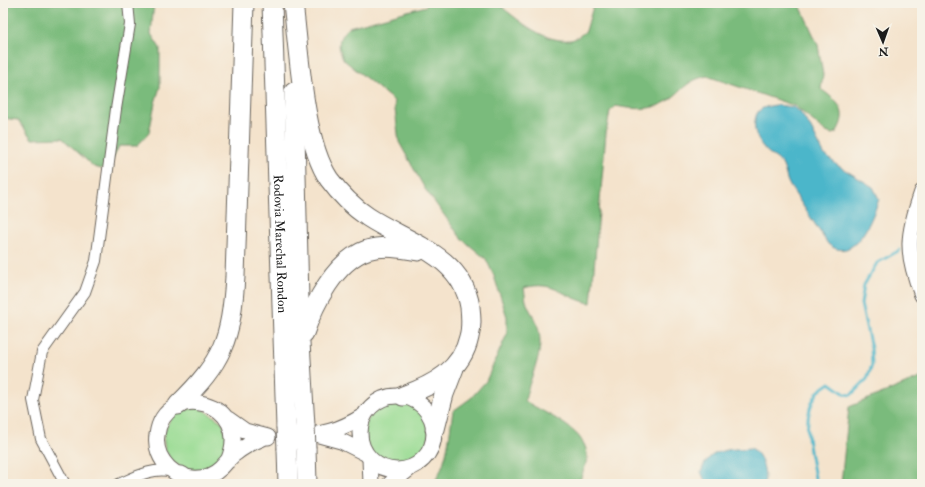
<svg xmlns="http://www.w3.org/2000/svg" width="925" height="487" viewBox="0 0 925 487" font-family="'IM FELL Double Pica',serif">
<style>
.green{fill:#98db92;stroke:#5a7c57}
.forest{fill:#7abb7c;stroke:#4b6c4c}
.water{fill:#4cb6ca;stroke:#346973}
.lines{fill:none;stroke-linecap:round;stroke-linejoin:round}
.stream{stroke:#4cb6ca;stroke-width:3}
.street-casing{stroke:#68625a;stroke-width:12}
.secondary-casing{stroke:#68625a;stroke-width:17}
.highway-casing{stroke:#68625a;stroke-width:21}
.street{stroke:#fff;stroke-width:10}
.secondary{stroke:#fff;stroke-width:15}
.highway{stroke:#fff;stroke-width:19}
.highway-bridge-casing{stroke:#68625a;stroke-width:21;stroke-linecap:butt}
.highway-bridge{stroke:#fff;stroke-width:19}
.labels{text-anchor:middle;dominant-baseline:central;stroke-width:3;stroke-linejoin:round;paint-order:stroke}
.street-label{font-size:13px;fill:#1c1c1c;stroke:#f7f3e8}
</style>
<rect width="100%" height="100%" fill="#f7f3e8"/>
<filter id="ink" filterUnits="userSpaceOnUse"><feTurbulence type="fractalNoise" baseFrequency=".025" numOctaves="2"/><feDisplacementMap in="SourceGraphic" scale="8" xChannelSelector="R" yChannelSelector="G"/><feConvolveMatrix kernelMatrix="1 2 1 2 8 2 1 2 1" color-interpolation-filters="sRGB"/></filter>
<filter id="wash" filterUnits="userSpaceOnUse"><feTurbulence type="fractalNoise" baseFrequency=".012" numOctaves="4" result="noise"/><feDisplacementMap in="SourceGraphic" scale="16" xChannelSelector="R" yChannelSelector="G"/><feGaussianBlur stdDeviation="0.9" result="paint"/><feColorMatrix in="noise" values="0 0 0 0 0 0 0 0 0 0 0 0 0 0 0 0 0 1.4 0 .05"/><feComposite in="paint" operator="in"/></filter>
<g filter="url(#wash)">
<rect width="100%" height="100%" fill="#f4e3cc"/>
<path class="green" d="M365 433a32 32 0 1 1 64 0a32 32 0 1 1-64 0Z
M 199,407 L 222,422 C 224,428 227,437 227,443 C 224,479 168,479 164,443 C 164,439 163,436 165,431 C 172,412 180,411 199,407 Z"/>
<path class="forest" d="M 3,3 L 154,3 L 151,34 L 160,48 L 160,87 L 155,103 L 149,133 L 137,146 L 119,146 L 110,165 L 102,169 L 94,167 L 62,138 L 32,139 L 18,120 L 3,118 Z
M 427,3 L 502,3 L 503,8 C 521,22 545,43 570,40 C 575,40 582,34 586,31 L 594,3 L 799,3 L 818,45 L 823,75 L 821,89 C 838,102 850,111 836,133 L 832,134 L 826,132 L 795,106 L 707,76 C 689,80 686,86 673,97 C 656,111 636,110 616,106 L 610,111 L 606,133 L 591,303 C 564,299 555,279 524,288 C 525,293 525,299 527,304 C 531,314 537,319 539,332 C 544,356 529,377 525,401 C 544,413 585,429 587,454 C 588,463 581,475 579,484 L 433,484 C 448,463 449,435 453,411 L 471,398 L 486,381 L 507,334 L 507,317 L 494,276 L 486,259 L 461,238 L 425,189 L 399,142 L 394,101 L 344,60 C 337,47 337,37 349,27 L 426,6 Z
M 922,377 L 922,484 L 841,484 L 849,407 Z"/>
<path class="water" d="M 776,105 L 793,107 L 800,112 L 811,128 L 824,154 L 837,165 L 873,187 L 879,199 C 873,217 855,266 828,244 L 790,186 C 786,180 786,172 783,166 C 781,161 774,157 770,154 C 760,146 753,133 755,121 C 756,108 764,107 776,105 Z
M 751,448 C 762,453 767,473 764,484 L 706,483 L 701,472 C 709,447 729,450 751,448 Z"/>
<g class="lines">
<path class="stream" d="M 918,241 L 922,238
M 816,484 C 812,455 798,419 818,392 C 821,389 826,386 830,383 L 845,394 L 851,395 L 867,379 L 872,365 L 871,348 L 861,304 L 864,285 L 877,263 L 900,250"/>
</g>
</g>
<g filter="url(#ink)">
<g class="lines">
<defs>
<path id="street" d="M 65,484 L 41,439 L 33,400 L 42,352 L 85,292 L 96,261 L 116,109 L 130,24 L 128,3
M 119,484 C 137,476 153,467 173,472"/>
<path id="secondary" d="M 922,192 C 907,235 905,252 922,295
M360 433a37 37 0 1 1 74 0a37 37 0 1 1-74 0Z
M 228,419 L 245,431 L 268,437
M 319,435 L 341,441 L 365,453
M 294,436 C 322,435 339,431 363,416
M 370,459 L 371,484
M 228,461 C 255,400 164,379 157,435 C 155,447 160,459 169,468 C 183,481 207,482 221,468 C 226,463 230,457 236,453 C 245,446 255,441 265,437
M 390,484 L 409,469"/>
<g id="highway">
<path id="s1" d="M 272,3 L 286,427"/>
<path d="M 293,3 C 299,50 303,141 329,179 C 340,194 353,207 368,217 C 406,242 462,255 470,307 C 471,317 472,327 469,337 C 462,370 434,385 403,396"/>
<path d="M 294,92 L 300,342 L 305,426"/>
<path d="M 304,333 C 314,304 335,261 367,250 C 384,245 401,248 418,251"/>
<path d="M 178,405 C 223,361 231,340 235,277 L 244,3"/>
<path d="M 435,429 L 444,394 L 454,368"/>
<path d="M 306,448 L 307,484"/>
<path d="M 287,449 L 288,484"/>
<path d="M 181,476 L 192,484"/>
</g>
</defs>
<use href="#street" class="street-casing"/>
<use href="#secondary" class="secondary-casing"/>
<use href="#highway" class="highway-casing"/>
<use href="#street" class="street"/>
<use href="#secondary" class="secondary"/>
<use href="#highway" class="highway"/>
<defs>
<path id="highway-bridge" d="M 305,426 L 306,448
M 286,427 L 287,449"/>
</defs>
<use href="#highway-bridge" class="highway-bridge-casing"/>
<use href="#highway-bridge" class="highway-bridge"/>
</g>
</g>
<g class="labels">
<g class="street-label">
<text stroke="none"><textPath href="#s1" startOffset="241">Rodovia Marechal Rondon</textPath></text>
</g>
</g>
<rect width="925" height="487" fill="none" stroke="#f7f3e8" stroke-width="16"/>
<g transform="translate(883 42) rotate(178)" stroke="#f7f3e8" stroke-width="3" paint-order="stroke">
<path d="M0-3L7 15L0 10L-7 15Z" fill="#1c1c1c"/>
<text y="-6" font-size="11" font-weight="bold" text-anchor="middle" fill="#1c1c1c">N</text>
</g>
</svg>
